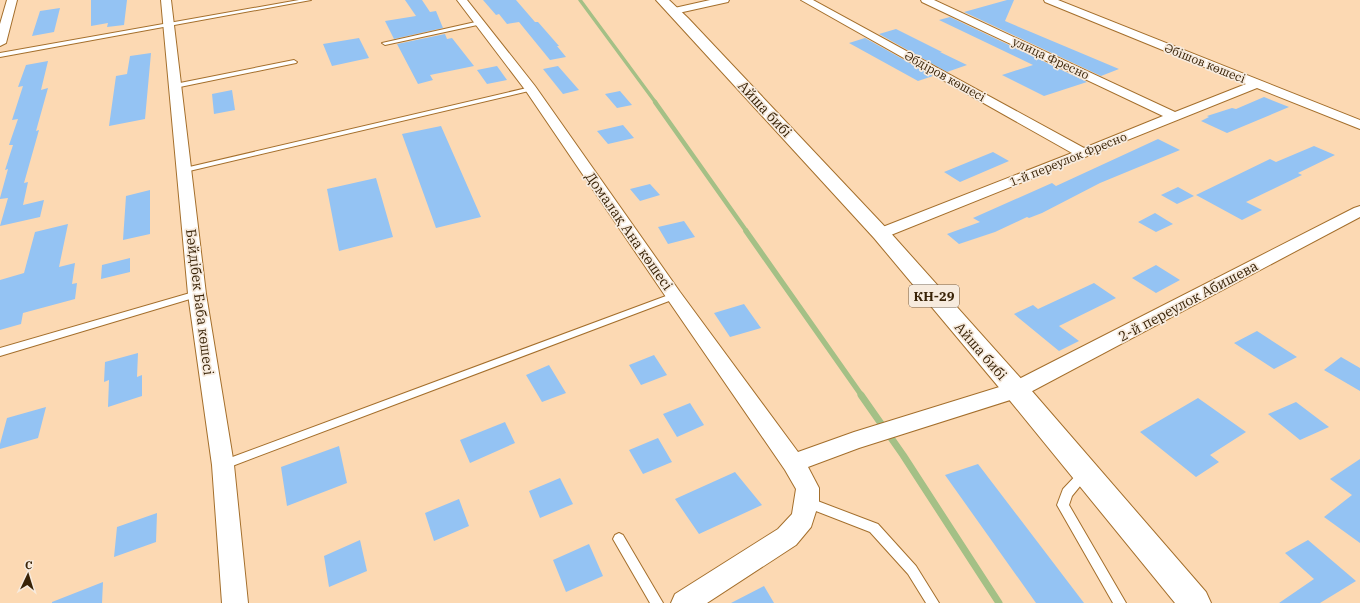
<svg xmlns="http://www.w3.org/2000/svg" width="1360" height="603" viewBox="0 0 1360 603" font-family="'IBM Plex Serif',serif">
<style>
.lines{fill:none;stroke-linecap:round;stroke-linejoin:round}
.stream-far3{stroke:#a4c086;stroke-width:3.5}
.stream-far2{stroke:#a4c086;stroke-width:4.5}
.stream-far1{stroke:#a4c086;stroke-width:5.5}
.stream{stroke:#a4c086;stroke-width:7}
.building{fill:#94c3f3}
.service-casing{stroke:#a46f2c;stroke-width:2}
.minor-casing{stroke:#a46f2c;stroke-width:2}
.primary-casing{stroke:#a46f2c;stroke-width:2}
.service{fill:#fff;fill-rule:evenodd}
.minor{fill:#fff;fill-rule:evenodd}
.primary{fill:#fff;fill-rule:evenodd}
.labels{text-anchor:middle;dominant-baseline:central;stroke-width:3.5;stroke-linejoin:round;paint-order:stroke}
.far-street-label{font-size:12px;fill:#392307;stroke:#f7ebde}
.shield{fill:#f7ebde;stroke:#725f48;stroke-width:1}
.shield-label{font-size:13px;font-weight:bold;fill:#392307}
.street-label{font-size:14px;fill:#392307;stroke:#f7ebde}
</style>
<rect width="100%" height="100%" fill="#fcd9b3"/>
<g class="lines">
<path class="stream-far3" d="M 580,0 L 656,103"/>
<path class="stream-far2" d="M 655,102 L 747,232"/>
<path class="stream-far1" d="M 746,231 L 862,396"/>
<path class="stream" d="M 861,395 L 903,455 L 999,603"/>
</g>
<path class="building" d="M 91,0 L 127,0 L 124,25 L 107,27 L 108,23 L 91,26 Z
M 405,0 L 422,0 L 430,12 L 436,11 L 443,28 L 394,39 L 385,21 L 416,16 Z
M 483,0 L 516,0 L 535,22 L 538,22 L 559,46 L 557,46 L 566,57 L 550,60 L 519,22 L 507,24 L 499,14 L 496,15 Z
M 1007,0 L 1014,0 L 1005,21 L 1119,69 L 1101,76 L 964,12 Z
M 60,8 L 54,32 L 32,36 L 40,11 Z
M 950,17 L 1087,82 L 1044,96 L 1002,75 L 1033,65 L 939,20 Z
M 896,29 L 942,52 L 940,52 L 967,65 L 947,72 L 879,34 Z
M 445,34 L 447,39 L 452,38 L 474,66 L 430,75 L 433,80 L 418,84 L 397,44 Z
M 359,38 L 369,58 L 332,66 L 323,44 Z
M 865,38 L 933,76 L 918,81 L 849,43 Z
M 151,53 L 145,119 L 109,126 L 116,76 L 127,74 L 130,56 Z
M 48,61 L 41,90 L 48,88 L 36,131 L 39,130 L 24,183 L 28,182 L 23,205 L 44,200 L 40,217 L 0,226 L 8,198 L 0,199 L 0,198 L 8,169 L 5,170 L 13,145 L 9,145 L 18,119 L 12,120 L 23,86 L 18,87 L 26,65 Z
M 497,66 L 507,80 L 487,84 L 477,70 Z
M 558,66 L 579,90 L 563,94 L 543,69 Z
M 232,90 L 235,110 L 214,114 L 212,94 Z
M 620,91 L 632,105 L 617,108 L 605,94 Z
M 1264,97 L 1289,107 L 1227,133 L 1201,121 L 1209,117 L 1207,116 L 1232,108 L 1236,109 Z
M 623,125 L 634,138 L 608,144 L 597,131 Z
M 441,126 L 481,217 L 436,228 L 402,134 Z
M 1158,139 L 1180,150 L 1100,183 L 1042,213 L 1029,218 L 1027,217 L 995,232 L 959,244 L 947,234 L 980,222 L 973,218 L 1052,183 L 1056,186 Z
M 1314,146 L 1335,155 L 1298,173 L 1302,175 L 1246,202 L 1262,210 L 1242,220 L 1196,195 L 1270,159 L 1276,162 Z
M 993,152 L 1009,161 L 960,182 L 944,172 Z
M 376,178 L 393,237 L 339,251 L 327,189 Z
M 650,184 L 660,195 L 640,201 L 630,189 Z
M 1178,187 L 1194,196 L 1177,204 L 1161,195 Z
M 150,190 L 150,234 L 123,240 L 126,196 Z
M 1155,213 L 1173,224 L 1156,232 L 1138,222 Z
M 684,221 L 695,237 L 668,244 L 658,227 Z
M 68,224 L 59,267 L 75,263 L 72,284 L 77,283 L 75,299 L 23,313 L 21,324 L 0,330 L 0,280 L 24,273 L 35,232 Z
M 130,258 L 130,272 L 101,279 L 102,265 Z
M 1156,265 L 1180,280 L 1156,293 L 1132,278 Z
M 1094,283 L 1116,298 L 1059,326 L 1079,341 L 1059,351 L 1014,314 L 1033,305 L 1038,309 Z
M 744,304 L 761,328 L 730,337 L 714,313 Z
M 1257,331 L 1297,357 L 1274,369 L 1234,343 Z
M 138,353 L 137,377 L 142,375 L 142,396 L 108,407 L 109,380 L 104,382 L 105,362 Z
M 654,355 L 667,375 L 641,385 L 629,365 Z
M 1341,357 L 1360,368 L 1360,391 L 1324,370 Z
M 549,365 L 566,393 L 542,402 L 526,375 Z
M 1198,398 L 1246,432 L 1210,455 L 1219,462 L 1196,477 L 1140,432 Z
M 1296,402 L 1329,427 L 1300,440 L 1268,414 Z
M 690,403 L 704,425 L 677,437 L 663,414 Z
M 46,407 L 38,438 L 0,449 L 0,444 L 7,418 Z
M 505,422 L 515,443 L 470,463 L 460,440 Z
M 658,438 L 672,462 L 643,474 L 629,450 Z
M 339,446 L 347,483 L 287,506 L 281,467 Z
M 1360,459 L 1360,543 L 1324,517 L 1352,495 L 1330,479 Z
M 978,464 L 1084,603 L 1036,603 L 945,475 Z
M 735,472 L 762,505 L 699,534 L 675,499 Z
M 560,478 L 573,504 L 540,518 L 529,491 Z
M 459,499 L 469,526 L 434,541 L 425,513 Z
M 157,513 L 156,542 L 114,557 L 117,527 Z
M 360,540 L 367,571 L 329,587 L 324,556 Z
M 1308,540 L 1356,581 L 1320,603 L 1279,603 L 1314,579 L 1285,553 Z
M 589,544 L 603,576 L 566,592 L 553,560 Z
M 103,582 L 102,603 L 52,603 L 52,602 Z
M 764,586 L 774,603 L 731,603 Z"/>
<g class="lines">
<defs>
<path id="service" d="M 299,0 L 311,0 L 0,57 L 0,53 Z
M 480,21 L 482,22 L 482,24 L 385,45 L 382,43 Z
M 294,60 L 297,62 L 296,63 L 175,88 L 172,86 L 175,84 Z
M 531,87 L 534,89 L 533,90 L 185,172 L 181,170 L 185,168 Z
M 197,291 L 201,294 L 200,296 L 0,356 L 0,348 Z
M 674,293 L 677,294 L 678,296 L 677,298 L 227,468 L 223,470 L 219,468 L 217,465 L 219,462 Z
M 1084,469 L 1088,471 L 1090,474 L 1072,496 L 1069,505 L 1126,603 L 1113,603 L 1057,505 L 1063,489 L 1080,471 Z
M 807,497 L 878,524 L 916,566 L 939,603 L 926,603 L 908,574 L 870,532 L 803,506 L 801,502 L 803,498 Z
M 619,533 L 623,535 L 663,603 L 650,603 L 613,539 L 615,535 Z"/>
<path id="minor" d="M 7,0 L 17,0 L 6,43 L 0,46 L 0,24 Z
M 161,0 L 171,0 L 206,294 L 234,465 L 248,603 L 222,603 L 212,465 L 188,294 Z
M 457,0 L 467,0 L 535,86 L 680,292 L 798,452 L 854,432 L 1009,384 L 1354,208 L 1360,206 L 1360,217 L 1023,396 L 859,448 L 808,467 L 819,488 L 819,502 L 811,527 L 796,545 L 707,603 L 671,603 L 675,594 L 778,529 L 792,514 L 796,489 L 785,470 L 668,300 L 526,91 Z
M 710,0 L 729,0 L 728,2 L 674,14 L 669,11 L 670,9 Z
M 801,0 L 813,0 L 1084,148 L 1163,116 L 922,2 L 921,0 L 934,0 L 1175,112 L 1246,84 L 1045,2 L 1044,0 L 1058,0 L 1360,120 L 1360,129 L 1257,88 L 881,239 L 875,238 L 873,234 L 875,230 L 1072,153 Z"/>
<path id="primary" d="M 656,0 L 669,0 L 688,18 L 888,230 L 1025,383 L 1206,592 L 1211,603 L 1175,603 L 1007,397 L 874,238 Z"/>
</defs>
<use href="#service" class="service-casing"/>
<use href="#minor" class="minor-casing"/>
<use href="#primary" class="primary-casing"/>
<use href="#service" class="service"/>
<use href="#minor" class="minor"/>
<use href="#primary" class="primary"/>
</g>
<g class="labels">
<g class="far-street-label">
<text transform="translate(1051 58) rotate(25)">улица Фресно</text>
<text transform="translate(1205 63) rotate(22)">Әбішов көшесі</text>
<text transform="translate(945 76) rotate(29)">Әбдіров көшесі</text>
<text transform="translate(1068 159) rotate(-22)">1-й переулок Фресно</text>
</g>
<rect class="shield" x="909" y="285" width="50" height="22" rx="3"/>
<g class="shield-label">
<text x="934" y="296">КН-29</text>
</g>
<g class="street-label">
<text transform="translate(765 109) rotate(47)">Айша бибі</text>
<text transform="translate(629 231) rotate(55)">Домалақ Ана көшесі</text>
<text transform="translate(1188 301) rotate(-28)">2-й переулок Абишева</text>
<text transform="translate(200 302) rotate(83)">Бәйдібек Баба көшесі</text>
<text transform="translate(981 351) rotate(49)">Айша бибі</text>
</g>
</g>
<g transform="translate(28 575) rotate(4)" stroke="#f7ebde" stroke-width="3" paint-order="stroke">
<path d="M0-3L7 15L0 10L-7 15Z" fill="#392307"/>
<text y="-6" font-size="11" font-weight="bold" text-anchor="middle" fill="#392307">С</text>
</g>
</svg>
